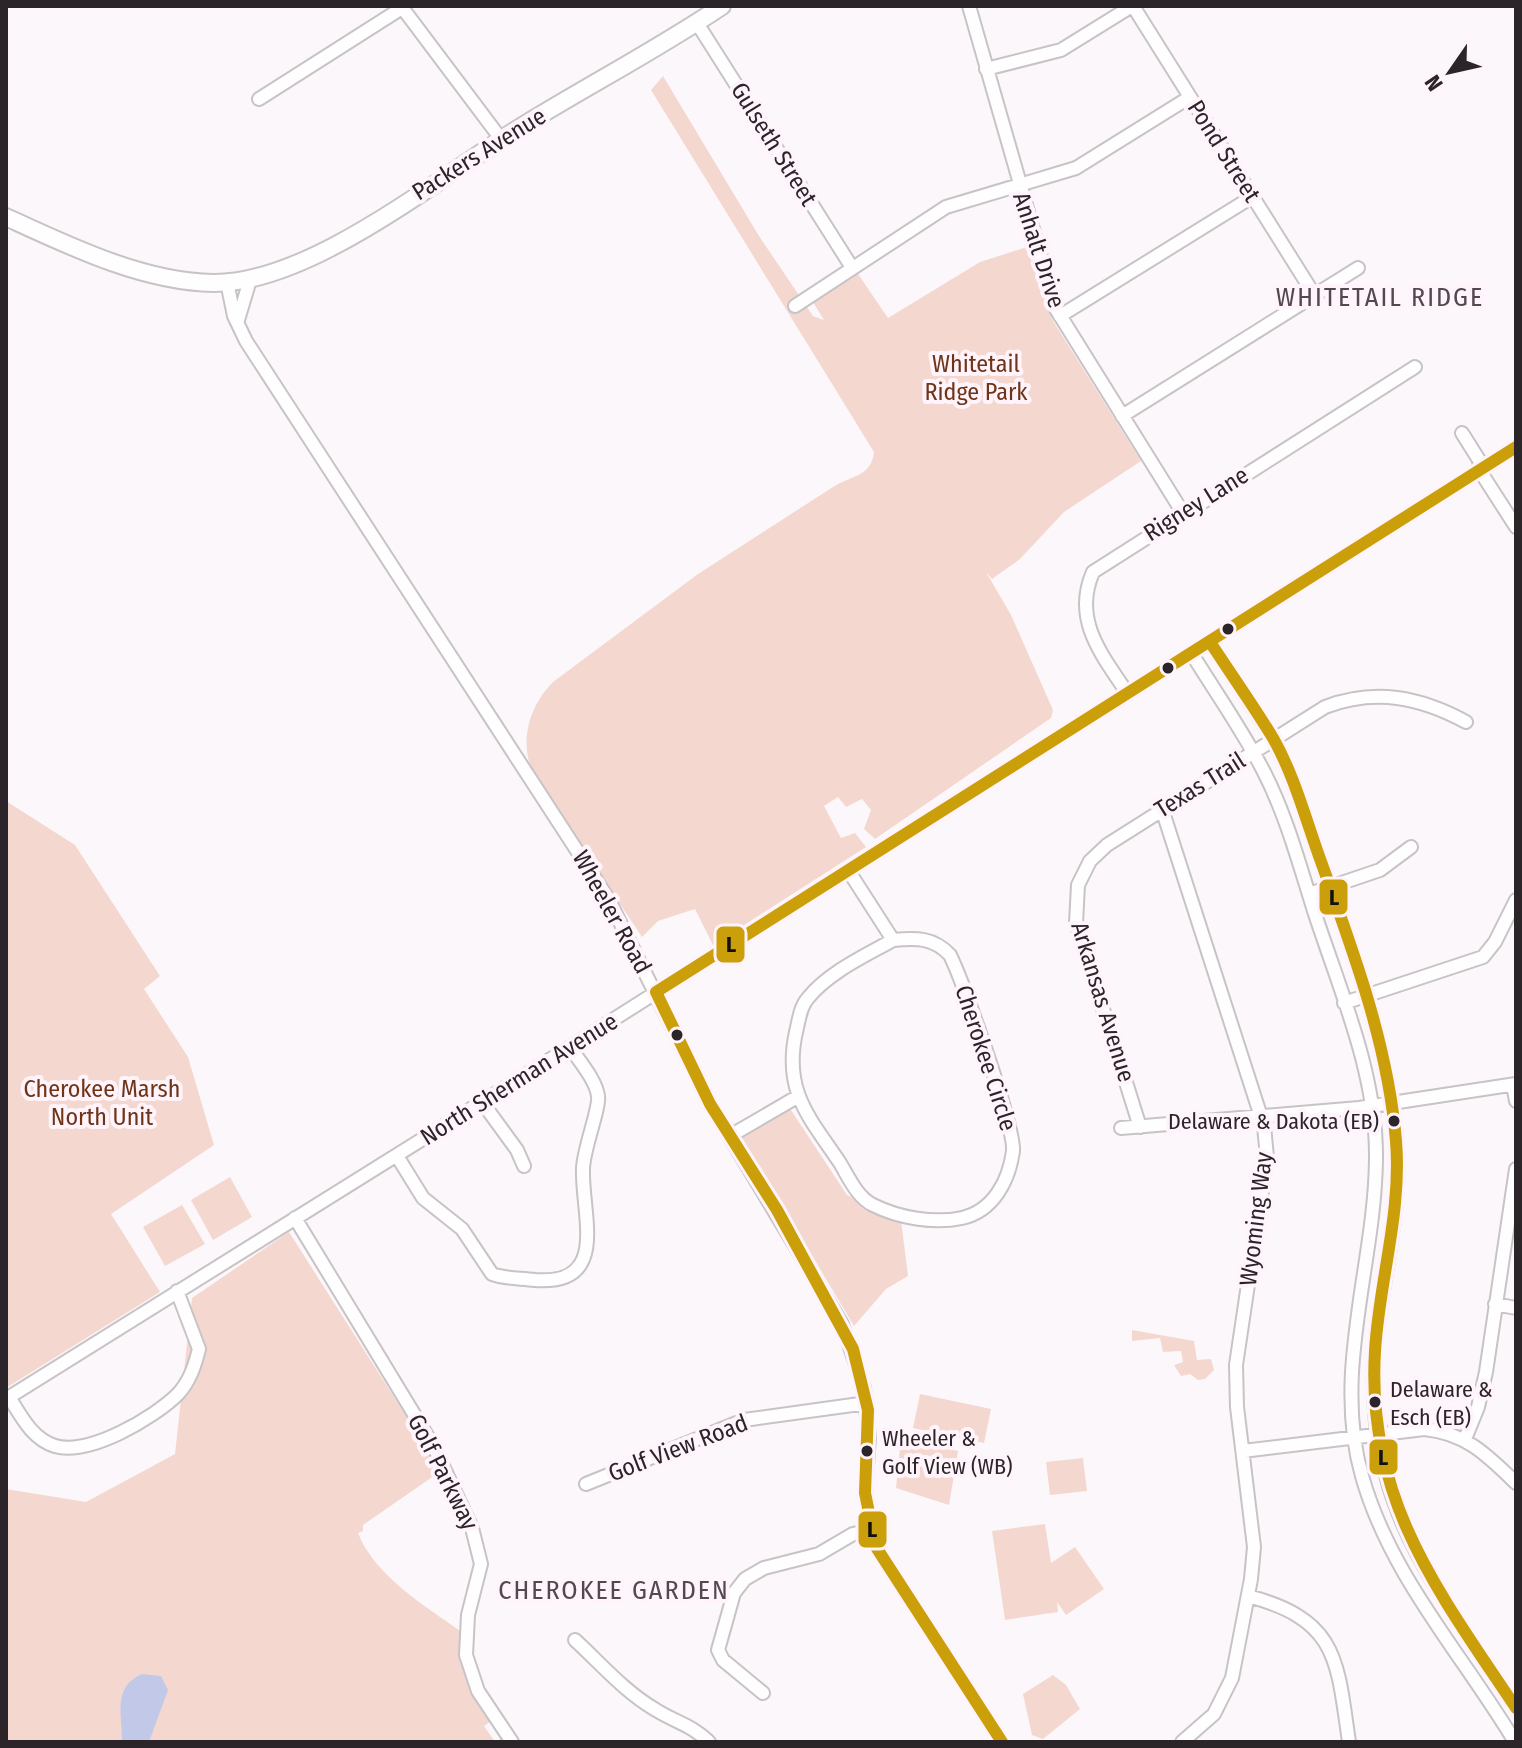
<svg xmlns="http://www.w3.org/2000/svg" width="1522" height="1748" viewBox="0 0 1522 1748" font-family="'Fira Sans Condensed',sans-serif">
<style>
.green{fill:#f4d8cf}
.water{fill:#c2c9e8}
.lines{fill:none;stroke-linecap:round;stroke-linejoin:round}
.minor-casing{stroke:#c8c3c6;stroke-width:16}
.major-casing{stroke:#c8c3c6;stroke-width:20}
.minor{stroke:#fffefe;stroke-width:12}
.major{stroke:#fffefe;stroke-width:16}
.bus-1-casing{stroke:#fff4fb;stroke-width:18}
.bus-1{stroke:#ca9f0a;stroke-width:12}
.bus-dot{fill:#2b2529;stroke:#fff4fb;stroke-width:3}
.labels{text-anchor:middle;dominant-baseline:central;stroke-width:8;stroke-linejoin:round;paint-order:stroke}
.bus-label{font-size:22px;fill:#2b2529;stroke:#fff4fb;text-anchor:start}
.street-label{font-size:24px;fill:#2b2529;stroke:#fff4fb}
.park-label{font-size:24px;fill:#6f3316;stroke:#fff4fb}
.neighbourhood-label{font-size:26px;letter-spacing:2px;fill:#554750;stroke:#fff4fb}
.line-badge{stroke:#fff4fb;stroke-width:3}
.pale-badge-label{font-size:22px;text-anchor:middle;font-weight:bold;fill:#111}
</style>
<rect width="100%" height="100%" fill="#fcf7fa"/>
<path class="green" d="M 663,76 L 759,236 L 813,316 L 824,320 L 813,302 L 858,274 L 888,318 L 980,262 L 1027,247 L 1053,321 L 1141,461 L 1064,512 L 1020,559 L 992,579 L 986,572 L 1011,615 L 1053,710 L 1051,718 L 875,839 L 864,829 L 871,810 L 862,799 L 846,807 L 838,797 L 824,806 L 841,838 L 855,833 L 866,847 L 713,945 L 695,909 L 658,921 L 642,937 L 533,773 C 519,742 529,706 553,682 L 698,574 L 833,487 C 852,475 871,477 874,452 L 651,90 Z
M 6,801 L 75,845 L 160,976 L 144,989 L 188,1057 L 214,1145 L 111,1214 L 160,1292 L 6,1388 Z
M 789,1107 L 847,1195 L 901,1220 L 908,1276 L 886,1289 L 854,1326 L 740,1135 Z
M 230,1177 L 252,1217 L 213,1240 L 191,1200 Z
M 182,1205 L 205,1244 L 165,1266 L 143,1227 Z
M 289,1232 L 441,1471 L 363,1525 L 363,1531 L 358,1533 C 375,1576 424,1605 460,1631 C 460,1665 470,1694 490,1722 L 484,1726 L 495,1742 L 502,1738 L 505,1742 L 6,1742 L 6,1489 L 86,1502 L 175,1454 L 192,1298 Z
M 1132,1330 L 1194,1341 L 1197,1360 L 1211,1359 L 1214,1370 L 1205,1379 L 1198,1380 L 1190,1374 L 1181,1376 L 1174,1365 L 1183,1362 L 1181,1351 L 1163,1352 L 1160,1338 L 1132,1341 Z
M 920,1394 L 991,1409 L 984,1443 L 913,1428 Z
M 901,1438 L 958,1451 L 949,1505 L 896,1488 Z
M 1083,1458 L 1087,1491 L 1050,1495 L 1046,1462 Z
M 1045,1524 L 1051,1563 L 1075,1547 L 1104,1589 L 1066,1615 L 1057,1602 L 1058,1612 L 1005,1620 L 992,1531 Z
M 1053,1675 L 1066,1685 L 1080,1709 L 1043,1739 L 1032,1735 L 1023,1694 Z"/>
<path class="water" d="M 142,1674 L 161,1676 L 168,1690 L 149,1742 L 122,1742 C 123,1717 111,1687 142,1674 Z"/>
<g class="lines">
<defs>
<path id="minor" d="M 401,6 L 501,139
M 969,6 L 1056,309 L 1183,513
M 1133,6 L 1315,296
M 697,23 L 851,266
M 986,69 L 1061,50 L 1132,6
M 259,99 L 402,8
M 227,282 L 234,316 L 246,341 L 609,900 L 710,1104 L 842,1324 L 864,1388 L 869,1438 L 865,1493 L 876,1547 L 1002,1742
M 795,306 L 946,207 L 1076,168 L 1190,97
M 1060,316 L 1252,197
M 238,320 L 250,280
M 1122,416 L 1358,268
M 1462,433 L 1479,460 L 1480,471 L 1516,527
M 1210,642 L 1273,739 L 1290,773 C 1329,887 1385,1021 1396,1140 C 1403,1210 1381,1281 1375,1351 C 1363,1506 1437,1587 1516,1708
M 1192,654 C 1216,693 1243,731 1264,772 C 1287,817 1300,867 1315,914 C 1341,993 1377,1075 1376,1159 C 1375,1264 1332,1372 1362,1476 C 1390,1576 1463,1655 1515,1742
M 1128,694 C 1102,655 1072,620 1093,572 L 1415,367
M 1162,809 L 1264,1126 L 1267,1157 L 1236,1365 L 1237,1407 L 1254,1547 L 1251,1579 L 1232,1678 L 1214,1714 L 1182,1742
M 848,870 L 893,940 C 865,956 829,972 808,998 C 800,1007 799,1020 796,1032 C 783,1091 809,1117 840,1163 C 849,1178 857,1197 873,1205 C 899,1218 934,1224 962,1218 C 993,1211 1009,1181 1013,1151 C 1015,1127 963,982 950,955 C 933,937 916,938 893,940
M 1309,894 L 1380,870 L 1411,847
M 1344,1003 L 1483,957 L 1495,942 L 1516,900
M 1513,1085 L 1516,1101
M 482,1102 L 517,1150 L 524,1166
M 1140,1127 L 1076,923 L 1078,885 L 1090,861 L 1107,845 L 1325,707 C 1375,688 1420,697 1466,722
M 1121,1128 L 1359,1108 L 1516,1084
M 730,1136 L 797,1097
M 397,1156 L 423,1198 L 462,1229 L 492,1274 C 505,1279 521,1278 535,1280 C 611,1286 581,1214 583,1168 C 584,1147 600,1108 598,1096 C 596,1080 579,1061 570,1047
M 295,1218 L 434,1447 L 472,1528 L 481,1564 L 468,1615 L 466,1655 L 478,1691 L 512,1742
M 1495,1304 L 1516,1308
M 9,1397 C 21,1416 32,1439 55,1446 C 89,1456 154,1418 178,1394 C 190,1381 195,1365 199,1349 L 177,1291
M 6,1399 L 570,1047 L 1516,447
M 1465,1439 L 1478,1407 L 1486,1372 L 1516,1169
M 1243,1451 L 1424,1429 C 1466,1433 1487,1455 1516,1483
M 586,1484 L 744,1420 L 867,1403
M 1248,1596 C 1338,1620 1337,1659 1349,1742
M 575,1640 C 601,1664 625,1692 656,1710 C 675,1722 692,1725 709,1742
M 763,1693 L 723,1660 L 718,1650 L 734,1593 L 745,1579 L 764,1568 L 819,1554 L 853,1534 L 871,1530"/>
<path id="major" d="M 6,217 C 69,246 143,282 213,283 C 311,284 440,176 524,125 C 589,85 658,49 722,6"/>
</defs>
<use href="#minor" class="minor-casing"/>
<use href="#major" class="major-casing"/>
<use href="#minor" class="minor"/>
<use href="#major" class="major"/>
<defs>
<path id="bus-1" d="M 1210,642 C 1231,674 1253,705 1273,738 C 1294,775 1305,817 1319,856 C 1352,948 1388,1043 1396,1141 C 1402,1213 1379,1281 1375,1351 C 1366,1500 1438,1591 1516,1708
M 1002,1742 L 876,1547 L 865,1493 L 868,1410 L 853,1349 L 777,1210 L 710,1104 L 656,992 L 1516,447"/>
</defs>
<use href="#bus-1" class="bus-1-casing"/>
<use href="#bus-1" class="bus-1"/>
</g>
<g class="bus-dot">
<circle cx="1228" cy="629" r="7"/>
<circle cx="1168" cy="668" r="7"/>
<circle cx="677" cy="1035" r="7"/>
<circle cx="1394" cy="1121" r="7"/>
<circle cx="1375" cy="1402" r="7"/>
<circle cx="867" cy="1451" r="7"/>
</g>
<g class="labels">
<g class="bus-label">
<text x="1379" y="1121" text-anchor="end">Delaware &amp; Dakota (EB)</text>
<text x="1390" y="1389">Delaware &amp;<tspan x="1390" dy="28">Esch (EB)</tspan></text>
<text x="882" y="1438">Wheeler &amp;<tspan x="882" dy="28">Golf View (WB)</tspan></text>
</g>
<g class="street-label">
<text transform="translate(774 144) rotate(58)">Gulseth Street</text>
<text transform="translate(1224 151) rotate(58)">Pond Street</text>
<text transform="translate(479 154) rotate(-32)">Packers Avenue</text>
<text transform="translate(1039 250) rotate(72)">Anhalt Drive</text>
<text transform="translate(1196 504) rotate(-32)">Rigney Lane</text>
<text transform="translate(1200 785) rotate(-32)">Texas Trail</text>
<text transform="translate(612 912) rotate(61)">Wheeler Road</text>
<text transform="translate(1103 1002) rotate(73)">Arkansas Avenue</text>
<text transform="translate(986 1058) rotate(72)">Cherokee Circle</text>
<text transform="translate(519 1079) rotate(-32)">North Sherman Avenue</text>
<text transform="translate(1256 1219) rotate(-83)">Wyoming Way</text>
<text transform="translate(678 1448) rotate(-21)">Golf View Road</text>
<text transform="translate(443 1472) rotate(63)">Golf Parkway</text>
</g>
<g class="park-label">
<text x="976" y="364">Whitetail<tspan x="976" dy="28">Ridge Park</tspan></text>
<text x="102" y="1089">Cherokee Marsh<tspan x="102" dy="28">North Unit</tspan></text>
</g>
<g class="neighbourhood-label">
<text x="1380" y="297">WHITETAIL RIDGE</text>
<text x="614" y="1590">CHEROKEE GARDEN</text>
</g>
</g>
<g class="line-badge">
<rect x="1318" y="878" width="31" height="38" rx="8" fill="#ca9f0a"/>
<rect x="715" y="925" width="31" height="39" rx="8" fill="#ca9f0a"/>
<rect x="1368" y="1438" width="31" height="38" rx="8" fill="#ca9f0a"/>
<rect x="857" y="1510" width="31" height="39" rx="8" fill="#ca9f0a"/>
</g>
<g class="pale-badge-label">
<text x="1334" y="905">L</text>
<text x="731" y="952">L</text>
<text x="1383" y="1465">L</text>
<text x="872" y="1537">L</text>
</g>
<rect width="1522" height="1748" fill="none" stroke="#2b2529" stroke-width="16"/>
<g transform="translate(1450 72) rotate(236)" stroke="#fff4fb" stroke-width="6" paint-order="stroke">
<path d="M0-6L14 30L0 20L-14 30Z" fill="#2b2529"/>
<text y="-12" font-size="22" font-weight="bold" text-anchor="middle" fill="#2b2529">N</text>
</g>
</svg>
